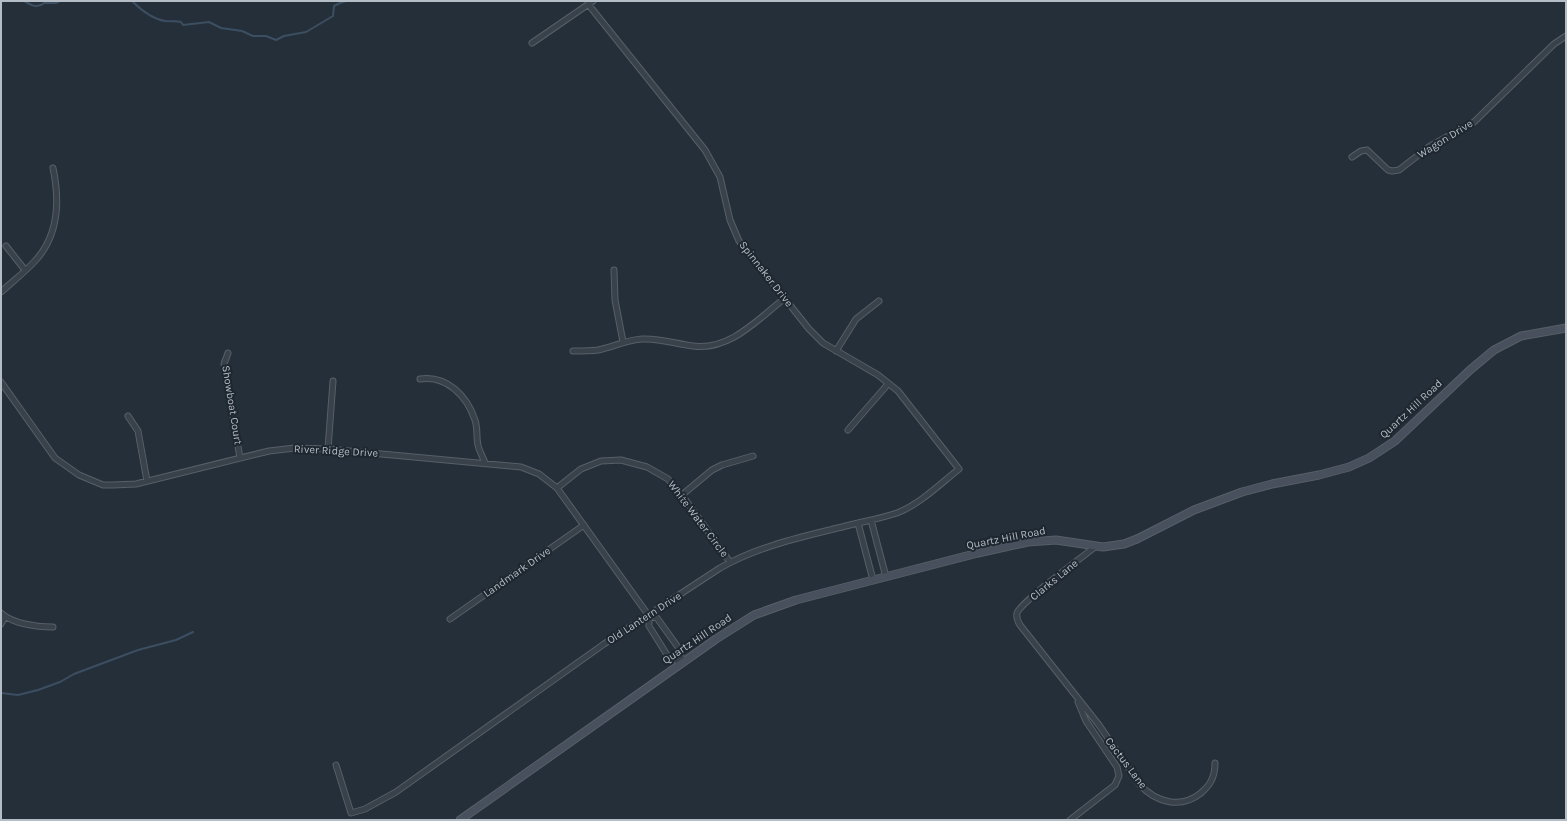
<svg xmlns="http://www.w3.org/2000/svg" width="1567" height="821" viewBox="0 0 1567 821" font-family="Karla,sans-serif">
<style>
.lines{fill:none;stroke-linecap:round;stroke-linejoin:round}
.stream{stroke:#3c4e61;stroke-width:2}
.street-casing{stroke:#575f68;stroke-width:7}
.secondary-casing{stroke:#575f68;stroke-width:9}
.street{stroke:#39414a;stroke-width:5}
.secondary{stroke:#47505c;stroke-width:7}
.labels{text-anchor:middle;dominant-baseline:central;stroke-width:4;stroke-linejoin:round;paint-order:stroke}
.street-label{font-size:11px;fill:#b4bcc5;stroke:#1e262f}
</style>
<rect width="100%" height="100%" fill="#252f39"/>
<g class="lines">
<path class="stream" d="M 24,1 C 31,5 37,9 44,3 L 56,3 L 60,1
M 132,1 C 140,9 153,19 165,21 C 170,21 176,21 181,22 L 183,25 L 209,22 L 221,28 L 242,31 L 253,36 L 266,36 L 276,40 L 284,36 L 306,32 L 333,16 L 334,6 L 340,3 L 346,1
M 1,693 L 18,695 L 38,690 L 60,682 L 74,674 L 138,650 L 176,640 L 193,632"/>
<defs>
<path id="street" d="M 532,43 L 593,1
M 1352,157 L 1361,151 L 1367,150 L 1388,170 L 1392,171 L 1399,170 L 1430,146 L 1474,122 L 1554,44 L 1566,36
M 6,246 L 25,270
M 614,270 L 615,300 L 623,342
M 1,292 C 12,282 25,272 35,261 C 59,235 60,201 53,168
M 573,351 C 581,351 590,351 598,350 C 613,347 626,340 642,339 C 660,338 676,344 693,346 C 730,351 758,319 785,298
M 836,351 L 856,319 L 879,301
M 228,353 L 224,364 L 240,458
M 420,379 C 447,375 467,396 475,420 C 478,429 476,437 478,445 C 479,451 483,457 485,463
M 1,382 L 55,458 L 79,475 L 103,485 L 113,485 L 136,484 L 269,451 L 295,448 L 328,449 L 521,467 L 539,474 L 557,488 L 649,616 L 657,618 L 680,650 L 682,662
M 128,416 L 138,431 L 147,481
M 848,430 L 888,384
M 328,449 L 333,381
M 557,488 L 581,469 L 601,461 L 621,460 L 647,467 L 668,479 L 682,495 L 730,562
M 682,495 L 712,470 L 722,465 L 753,456
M 871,520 L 886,577
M 858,523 L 873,580
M 1095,547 C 1081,558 1022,601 1017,613 C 1016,618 1018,622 1020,625 L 1099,725 L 1140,785 C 1157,803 1181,809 1201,793 C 1205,789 1209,786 1211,781 C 1214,776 1215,770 1215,763
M 1,613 C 13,624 37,627 53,627
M 649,616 L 649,626 L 669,658 L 682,662
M 450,619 L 584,525
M 1,624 L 5,617
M 336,765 L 351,813 L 365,809 L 396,792 L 604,644 L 720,568 C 760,545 806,536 850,525 C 866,521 882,518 897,513 C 920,504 940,484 959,469 L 898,391 L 878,375 L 823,343 L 809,329 L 739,241 L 730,220 L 720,177 L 705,150 L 588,4
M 1070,820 L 1115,785 L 1119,776 L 1117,767 L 1086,721 L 1078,702"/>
<path id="secondary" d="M 460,820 L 716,639 L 754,615 L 796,600 L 978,553 L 1028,542 L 1056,540 L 1103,547 L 1124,544 L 1137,539 L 1194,510 L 1242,492 L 1272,484 L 1319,475 L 1349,467 L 1369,458 L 1395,441 L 1470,370 L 1494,350 L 1521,336 L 1566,328"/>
</defs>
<use href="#street" class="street-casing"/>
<use href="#secondary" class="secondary-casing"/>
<use href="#street" class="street"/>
<use href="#secondary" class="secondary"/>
</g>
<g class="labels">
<g class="street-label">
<text transform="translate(1445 139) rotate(-32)">Wagon Drive</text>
<text transform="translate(766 274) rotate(52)">Spinnaker Drive</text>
<text transform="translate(232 405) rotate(81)">Showboat Court</text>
<text transform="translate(1411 409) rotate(-43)">Quartz Hill Road</text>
<text transform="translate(336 451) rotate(3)">River Ridge Drive</text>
<text transform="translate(698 519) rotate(53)">White Water Circle</text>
<text transform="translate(1006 538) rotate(-11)">Quartz Hill Road</text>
<text transform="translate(517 572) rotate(-35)">Landmark Drive</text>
<text transform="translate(1054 580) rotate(-39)">Clarks Lane</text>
<text transform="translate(644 618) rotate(-33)">Old Lantern Drive</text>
<text transform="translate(697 639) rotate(-34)">Quartz Hill Road</text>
<text transform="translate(1126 763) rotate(53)">Cactus Lane</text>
</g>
</g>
<rect width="1567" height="821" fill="none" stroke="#b4bcc5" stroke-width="4"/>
</svg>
